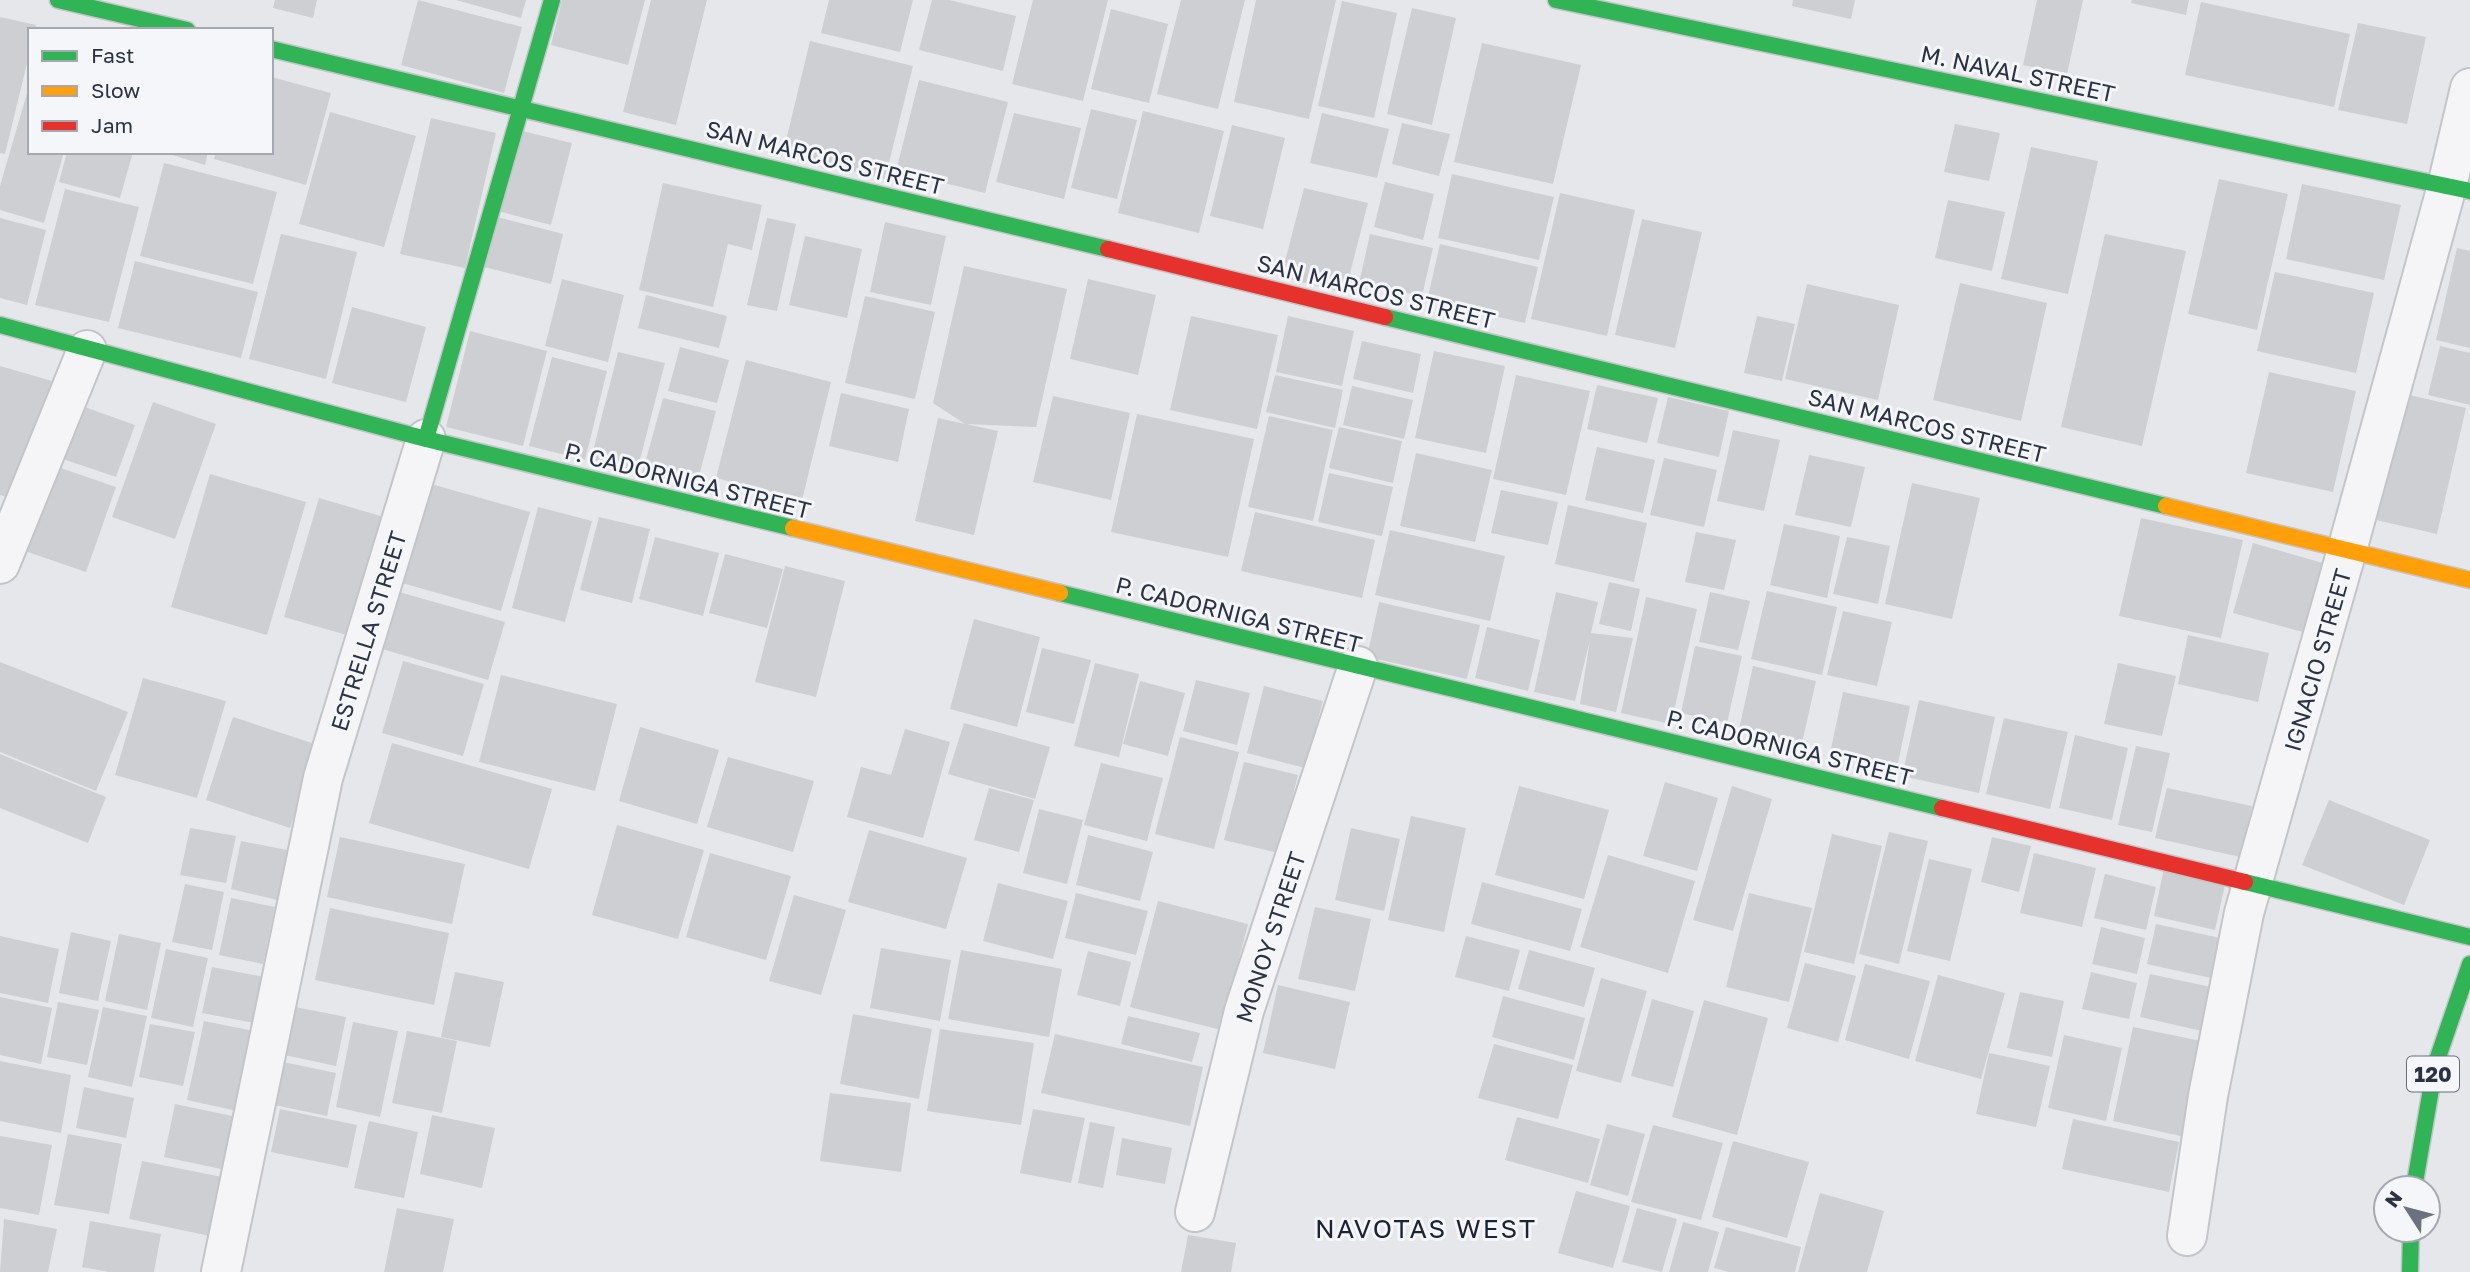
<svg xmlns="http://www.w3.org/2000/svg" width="2470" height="1272" viewBox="0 0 2470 1272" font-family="'Golos Text',sans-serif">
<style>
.building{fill:#cecfd3}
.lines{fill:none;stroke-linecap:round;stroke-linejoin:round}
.street-casing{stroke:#c4c5c8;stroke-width:42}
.fast-casing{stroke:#c4c5c8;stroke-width:19}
.slow-casing{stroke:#c4c5c8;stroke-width:19}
.jam-casing{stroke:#c4c5c8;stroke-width:19}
.street{stroke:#f5f5f7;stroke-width:38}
.fast{stroke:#30b455;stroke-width:16}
.slow{stroke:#ff9f0a;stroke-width:16}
.jam{stroke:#e5322d;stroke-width:16}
.labels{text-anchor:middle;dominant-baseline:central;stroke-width:6;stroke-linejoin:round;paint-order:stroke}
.shield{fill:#f4f6f9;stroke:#676d7b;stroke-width:2}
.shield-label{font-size:21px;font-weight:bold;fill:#2b3245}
.street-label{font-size:23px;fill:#2b3245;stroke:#f4f6f9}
.quarter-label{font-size:26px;letter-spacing:2px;fill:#1d2336;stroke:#f4f6f9}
</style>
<rect width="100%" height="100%" fill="#e6e7ea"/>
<path class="building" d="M 275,0 L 317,0 L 313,18 L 273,8 Z
M 418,0 L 522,27 L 504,93 L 401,65 Z
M 456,0 L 526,0 L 521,18 Z
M 562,0 L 645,0 L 628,65 L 551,45 Z
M 651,0 L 707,0 L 676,125 L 623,112 Z
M 829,0 L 913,0 L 900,52 L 821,33 Z
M 932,0 L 949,0 L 1016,16 L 1003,71 L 919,50 Z
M 1033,0 L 1108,0 L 1083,101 L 1012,84 Z
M 1181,0 L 1245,0 L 1218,109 L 1157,94 Z
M 1256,0 L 1336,0 L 1309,119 L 1234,102 Z
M 1793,0 L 1855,0 L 1851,19 L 1792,6 Z
M 2037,0 L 2083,0 L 2067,74 L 2023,65 Z
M 2132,0 L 2189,0 L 2186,15 L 2131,3 Z
M 1342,1 L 1397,13 L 1374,118 L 1318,106 Z
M 2201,2 L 2350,34 L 2334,107 L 2185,75 Z
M 1412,8 L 1456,18 L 1432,125 L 1387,114 Z
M 1111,9 L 1168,24 L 1149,103 L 1091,89 Z
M 0,17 L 36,25 L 35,30 L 30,30 L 30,51 L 5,154 L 0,153 Z
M 2358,23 L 2426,37 L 2407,124 L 2338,110 Z
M 810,41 L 913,66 L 885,179 L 783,153 Z
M 1482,43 L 1581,65 L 1553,184 L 1454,162 Z
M 271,77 L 331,93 L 306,185 L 214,159 L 216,152 L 271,152 Z
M 919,80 L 1008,102 L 985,193 L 896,171 Z
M 30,83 L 30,152 L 64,152 L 44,223 L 0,210 L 0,186 Z
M 1091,109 L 1137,120 L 1117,199 L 1071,188 Z
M 1143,111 L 1224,131 L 1199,233 L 1118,213 Z
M 330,112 L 416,136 L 384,247 L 299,224 Z
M 1014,113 L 1081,128 L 1064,199 L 996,182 Z
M 1322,113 L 1389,129 L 1377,178 L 1310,163 Z
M 431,118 L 496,133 L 465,268 L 400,254 Z
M 1402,123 L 1450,134 L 1439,176 L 1392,164 Z
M 1955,124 L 2000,133 L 1989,181 L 1944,172 Z
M 1232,125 L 1285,138 L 1263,229 L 1210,216 Z
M 518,130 L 572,143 L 551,225 L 498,211 Z
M 2031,147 L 2098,161 L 2068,294 L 2001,279 Z
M 67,152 L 133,152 L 120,198 L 59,182 Z
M 163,152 L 208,152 L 205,165 Z
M 164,163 L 277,192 L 253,284 L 140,256 Z
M 1452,174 L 1554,197 L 1539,260 L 1438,238 Z
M 2219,179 L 2288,194 L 2257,330 L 2188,314 Z
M 1385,182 L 1434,194 L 1423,240 L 1374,227 Z
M 663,183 L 762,205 L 752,250 L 728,244 L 713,307 L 639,290 Z
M 2302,184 L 2401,205 L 2384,280 L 2286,259 Z
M 1304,188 L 1368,203 L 1345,293 L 1281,277 Z
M 65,189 L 139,207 L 109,322 L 35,305 Z
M 1560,193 L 1635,210 L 1607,336 L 1531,319 Z
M 1948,200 L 2005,212 L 1992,271 L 1935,258 Z
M 497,217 L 563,234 L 551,284 L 484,267 Z
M 0,218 L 46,230 L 27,305 L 0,298 Z
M 767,218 L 796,224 L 777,311 L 747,305 Z
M 1642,219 L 1702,232 L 1675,348 L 1615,335 Z
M 885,222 L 946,236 L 931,305 L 870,292 Z
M 281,234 L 357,252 L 326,379 L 249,359 Z
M 1370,234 L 1433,248 L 1422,296 L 1359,283 Z
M 2105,234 L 2186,251 L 2142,446 L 2061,427 Z
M 805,236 L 862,249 L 847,318 L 789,305 Z
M 1440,244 L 1538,267 L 1525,323 L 1427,301 Z
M 2457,248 L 2470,251 L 2470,348 L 2436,340 Z
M 135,261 L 258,292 L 241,358 L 118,328 Z
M 964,266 L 1067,289 L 1036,427 L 965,424 L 933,403 Z
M 2275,272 L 2374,293 L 2356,373 L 2257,351 Z
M 562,279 L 624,295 L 608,362 L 545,346 Z
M 1088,279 L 1156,295 L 1138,375 L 1070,359 Z
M 1960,283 L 2047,303 L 2021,421 L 1933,400 Z
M 1807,284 L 1899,305 L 1878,400 L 1785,379 Z
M 646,295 L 727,316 L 719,348 L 638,328 Z
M 865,296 L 935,312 L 915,399 L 845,383 Z
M 352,307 L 426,327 L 406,402 L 332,383 Z
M 1191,316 L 1278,335 L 1257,429 L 1170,410 Z
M 1288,316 L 1354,331 L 1342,386 L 1276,372 Z
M 1757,316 L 1795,324 L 1782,381 L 1744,373 Z
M 470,331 L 547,351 L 523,446 L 446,427 Z
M 1362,341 L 1421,354 L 1413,393 L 1353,379 Z
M 2440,346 L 2470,353 L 2470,405 L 2428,395 Z
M 680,347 L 729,360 L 717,403 L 668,391 Z
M 1434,351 L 1505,366 L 1486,453 L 1415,438 Z
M 618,352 L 665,363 L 637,471 L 591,459 Z
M 552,357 L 607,371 L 585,460 L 529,446 Z
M 746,360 L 831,382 L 802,500 L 716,478 Z
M 0,366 L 52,381 L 17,500 L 0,495 Z
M 2269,372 L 2356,391 L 2333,492 L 2246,473 Z
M 1275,375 L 1343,390 L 1335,428 L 1266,412 Z
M 1516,375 L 1590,391 L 1566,495 L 1493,479 Z
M 1597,385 L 1658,398 L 1647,443 L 1587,429 Z
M 1352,386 L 1413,400 L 1404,439 L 1343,425 Z
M 841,393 L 909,409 L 898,462 L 829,446 Z
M 2405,394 L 2466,408 L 2437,534 L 2376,520 Z
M 1053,396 L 1130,413 L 1111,500 L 1033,482 Z
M 1668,397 L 1729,411 L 1719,457 L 1657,443 Z
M 663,398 L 716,411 L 696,488 L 642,474 Z
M 153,402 L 216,424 L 175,539 L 112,517 Z
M 76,404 L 135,425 L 116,477 L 57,457 Z
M 1137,414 L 1254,439 L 1228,557 L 1111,532 Z
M 1269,416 L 1333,430 L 1313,521 L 1248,507 Z
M 938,418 L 998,431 L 974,535 L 915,521 Z
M 1339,427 L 1402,441 L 1393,483 L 1329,468 Z
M 1733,430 L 1780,440 L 1764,511 L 1717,501 Z
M 1597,447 L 1655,460 L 1643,513 L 1585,500 Z
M 1416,453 L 1492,470 L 1475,542 L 1400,526 Z
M 1809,455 L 1865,467 L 1851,527 L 1795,515 Z
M 1664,458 L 1717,470 L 1704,527 L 1650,515 Z
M 52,465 L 116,487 L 86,572 L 22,550 Z
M 1329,473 L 1393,487 L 1382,536 L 1318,522 Z
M 210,474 L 306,502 L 267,635 L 171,607 Z
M 1912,483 L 1980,498 L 1952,619 L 1885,604 Z
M 431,484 L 530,512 L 501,611 L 402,583 Z
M 1501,490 L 1558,502 L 1548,545 L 1491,533 Z
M 319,498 L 384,517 L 350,636 L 284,617 Z
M 1568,505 L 1647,523 L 1634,582 L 1555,564 Z
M 538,507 L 592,521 L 565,622 L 512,608 Z
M 1255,512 L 1375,540 L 1362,598 L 1241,571 Z
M 599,517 L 650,529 L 632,603 L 580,590 Z
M 2141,518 L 2243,540 L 2221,638 L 2119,616 Z
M 1784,524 L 1840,536 L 1827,598 L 1770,585 Z
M 1390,530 L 1505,556 L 1490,621 L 1375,595 Z
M 1696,532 L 1736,540 L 1724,590 L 1685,582 Z
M 655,537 L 719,553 L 703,616 L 639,599 Z
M 1847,537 L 1890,546 L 1878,604 L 1833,594 Z
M 2253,543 L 2330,565 L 2310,634 L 2233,613 Z
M 725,554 L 783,569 L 767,628 L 709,613 Z
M 785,566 L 845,581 L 816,697 L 755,682 Z
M 1609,582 L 1640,589 L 1631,631 L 1599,624 Z
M 1767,591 L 1837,607 L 1822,675 L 1751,659 Z
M 399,592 L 505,622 L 488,680 L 382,649 Z
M 1556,592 L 1598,602 L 1591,633 L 1633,638 L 1616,712 L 1580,704 L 1590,640 L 1575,701 L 1534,692 Z
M 1710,592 L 1750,601 L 1738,650 L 1699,642 Z
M 1646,597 L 1697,609 L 1671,724 L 1621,713 Z
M 1379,602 L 1480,625 L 1467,679 L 1367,657 Z
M 1843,611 L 1892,622 L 1877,686 L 1827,675 Z
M 974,619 L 1040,637 L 1017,727 L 950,709 Z
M 1487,627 L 1540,640 L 1528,691 L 1475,678 Z
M 2188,635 L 2269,653 L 2258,702 L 2178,684 Z
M 1695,646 L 1742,656 L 1727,723 L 1681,713 Z
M 1042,648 L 1091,660 L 1074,724 L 1026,712 Z
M 403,661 L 484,684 L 463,756 L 382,733 Z
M 0,662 L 128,712 L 96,791 L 0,752 Z
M 1095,663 L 1139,674 L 1119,757 L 1074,746 Z
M 2118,663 L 2176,676 L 2162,736 L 2104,724 Z
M 1753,666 L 1816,681 L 1802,743 L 1739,729 Z
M 501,675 L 617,704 L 595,791 L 479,762 Z
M 143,678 L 226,701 L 197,798 L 115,775 Z
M 1196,680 L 1250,693 L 1237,745 L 1183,731 Z
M 1140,681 L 1185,693 L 1168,756 L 1123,744 Z
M 1264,686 L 1323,701 L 1305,768 L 1247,753 Z
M 1843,692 L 1910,706 L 1897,768 L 1830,753 Z
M 1919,700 L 1995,717 L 1979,793 L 1902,776 Z
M 233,717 L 318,745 L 290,828 L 206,800 Z
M 2004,718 L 2068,732 L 2050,809 L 1986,794 Z
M 964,723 L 1050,747 L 1035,799 L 948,774 Z
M 640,727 L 719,750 L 697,824 L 619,801 Z
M 905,729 L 950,742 L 923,838 L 847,817 L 861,767 L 891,775 Z
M 2075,735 L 2128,748 L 2112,820 L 2059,808 Z
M 1180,737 L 1239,752 L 1214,849 L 1155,834 Z
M 392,743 L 552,789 L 529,869 L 369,823 Z
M 2136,746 L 2170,753 L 2152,832 L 2118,825 Z
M 0,754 L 106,797 L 88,843 L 0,808 Z
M 728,757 L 814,781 L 793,852 L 707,827 Z
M 1244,762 L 1298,775 L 1278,853 L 1224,840 Z
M 1101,763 L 1163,778 L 1147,841 L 1084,825 Z
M 1665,782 L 1718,798 L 1697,871 L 1643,856 Z
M 1519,786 L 1609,810 L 1584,899 L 1495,875 Z
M 1732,786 L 1772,799 L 1733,931 L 1693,920 Z
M 989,788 L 1034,800 L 1019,852 L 974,840 Z
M 2167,788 L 2252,806 L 2240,857 L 2155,838 Z
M 2329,800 L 2430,840 L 2404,905 L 2302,865 Z
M 1039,809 L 1083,820 L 1067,884 L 1023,873 Z
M 1411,816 L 1466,828 L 1444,932 L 1388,920 Z
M 617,825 L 704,850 L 678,939 L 592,915 Z
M 190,828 L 236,836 L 226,883 L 180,875 Z
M 1351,828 L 1400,839 L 1384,911 L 1335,900 Z
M 869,830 L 967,858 L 946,929 L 848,902 Z
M 1889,832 L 1928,841 L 1899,964 L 1859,954 Z
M 1832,834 L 1882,846 L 1854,964 L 1804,952 Z
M 1088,835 L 1153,852 L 1140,901 L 1076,885 Z
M 340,837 L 465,864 L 452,924 L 327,897 Z
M 1992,837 L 2031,846 L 2019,892 L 1981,882 Z
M 241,841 L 292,851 L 282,901 L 231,889 Z
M 710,853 L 791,876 L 766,960 L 686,937 Z
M 2034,853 L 2096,868 L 2082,927 L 2020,913 Z
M 1608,855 L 1695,881 L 1668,973 L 1580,947 Z
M 1929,859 L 1972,869 L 1950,961 L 1907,951 Z
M 2164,868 L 2226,881 L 2215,930 L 2154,916 Z
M 2105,874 L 2156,887 L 2146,930 L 2094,918 Z
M 1482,882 L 1582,909 L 1570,951 L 1471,924 Z
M 998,883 L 1068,901 L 1053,959 L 983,941 Z
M 185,884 L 224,892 L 212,950 L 172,942 Z
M 1076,893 L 1148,911 L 1136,955 L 1065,938 Z
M 1749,893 L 1812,908 L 1789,1002 L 1726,987 Z
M 794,895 L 846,910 L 821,995 L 769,981 Z
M 231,898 L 275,907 L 263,964 L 219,955 Z
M 1158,901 L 1248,924 L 1221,1030 L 1130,1007 Z
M 1315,907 L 1371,919 L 1355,991 L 1298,979 Z
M 330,908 L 449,933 L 434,1005 L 315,980 Z
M 2156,924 L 2220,938 L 2211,978 L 2147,964 Z
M 2101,927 L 2145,938 L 2137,974 L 2092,964 Z
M 71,932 L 111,941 L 98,1001 L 59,993 Z
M 119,934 L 161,943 L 147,1010 L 105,1001 Z
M 0,936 L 59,949 L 48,1003 L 0,993 Z
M 1466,936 L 1520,950 L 1509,991 L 1455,977 Z
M 881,948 L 951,960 L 940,1021 L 870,1008 Z
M 166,949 L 208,958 L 193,1027 L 151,1018 Z
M 961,950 L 1062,969 L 1049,1037 L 948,1019 Z
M 1529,950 L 1595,968 L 1584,1007 L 1518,989 Z
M 1088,951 L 1131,962 L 1120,1006 L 1077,995 Z
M 1805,963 L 1856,976 L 1838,1042 L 1787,1028 Z
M 1865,964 L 1930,981 L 1909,1059 L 1845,1040 Z
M 212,967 L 264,977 L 254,1023 L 202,1013 Z
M 455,972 L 504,982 L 490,1047 L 441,1037 Z
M 2091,972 L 2137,983 L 2129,1019 L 2082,1009 Z
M 2150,974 L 2216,988 L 2206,1032 L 2140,1017 Z
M 1938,975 L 2005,993 L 1981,1079 L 1915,1061 Z
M 1601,978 L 1647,991 L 1621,1083 L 1576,1071 Z
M 1278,985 L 1350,1002 L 1335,1069 L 1263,1053 Z
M 2020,992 L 2064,1001 L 2052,1057 L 2007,1048 Z
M 1503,996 L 1585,1018 L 1574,1060 L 1492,1037 Z
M 0,997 L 52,1008 L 41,1064 L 0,1055 Z
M 1652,999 L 1694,1011 L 1673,1087 L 1631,1076 Z
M 1704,1000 L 1768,1018 L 1737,1135 L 1672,1117 Z
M 58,1002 L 99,1010 L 87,1065 L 47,1057 Z
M 285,1005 L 346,1017 L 336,1066 L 275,1053 Z
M 103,1007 L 147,1016 L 132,1087 L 88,1077 Z
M 853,1014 L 932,1029 L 919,1099 L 840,1084 Z
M 1128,1016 L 1200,1033 L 1192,1062 L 1121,1044 Z
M 204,1021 L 259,1032 L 242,1112 L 187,1100 Z
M 353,1022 L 398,1031 L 380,1117 L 336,1107 Z
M 150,1024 L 195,1032 L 183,1086 L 139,1077 Z
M 2133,1027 L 2206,1042 L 2185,1137 L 2113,1121 Z
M 940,1029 L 1034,1043 L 1021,1125 L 927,1111 Z
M 407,1031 L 457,1041 L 442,1113 L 392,1103 Z
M 1055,1034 L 1203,1067 L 1190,1126 L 1041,1093 Z
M 2064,1035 L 2122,1048 L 2106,1121 L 2048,1108 Z
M 1494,1044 L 1573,1065 L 1558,1119 L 1478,1098 Z
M 1989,1053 L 2050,1066 L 2036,1127 L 1976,1114 Z
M 274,1060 L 336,1073 L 327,1116 L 265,1103 Z
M 0,1061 L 71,1075 L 61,1133 L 0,1121 Z
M 84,1087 L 134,1098 L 126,1138 L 76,1128 Z
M 830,1093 L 911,1103 L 901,1172 L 820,1161 Z
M 175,1104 L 237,1117 L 226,1170 L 164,1157 Z
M 280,1109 L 357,1125 L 348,1168 L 271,1152 Z
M 1033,1109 L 1085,1118 L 1071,1183 L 1020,1173 Z
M 432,1115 L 495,1128 L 482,1188 L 420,1174 Z
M 1517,1117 L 1600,1139 L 1588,1183 L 1505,1160 Z
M 2073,1119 L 2179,1142 L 2169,1192 L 2062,1169 Z
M 369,1121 L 418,1132 L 404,1198 L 354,1188 Z
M 1090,1122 L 1115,1127 L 1103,1188 L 1078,1183 Z
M 1607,1124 L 1645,1134 L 1628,1196 L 1590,1185 Z
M 1653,1125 L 1723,1143 L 1701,1220 L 1631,1202 Z
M 68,1134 L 122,1144 L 109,1214 L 54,1205 Z
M 0,1136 L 52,1145 L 39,1215 L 0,1208 Z
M 1122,1138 L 1172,1148 L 1165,1184 L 1116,1175 Z
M 1733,1141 L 1809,1162 L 1787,1238 L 1712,1217 Z
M 142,1161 L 227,1178 L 215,1237 L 129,1219 Z
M 1576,1191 L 1630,1206 L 1613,1268 L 1558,1253 Z
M 1820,1193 L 1884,1211 L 1867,1272 L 1798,1272 Z
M 397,1208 L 454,1219 L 443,1272 L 384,1272 Z
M 1637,1208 L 1677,1219 L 1662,1272 L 1622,1262 Z
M 4,1219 L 57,1229 L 48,1272 L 0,1272 Z
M 90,1221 L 161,1234 L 154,1272 L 109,1272 L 82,1267 Z
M 1683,1222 L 1719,1232 L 1708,1272 L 1669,1272 Z
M 1726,1227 L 1801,1247 L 1795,1272 L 1729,1272 L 1714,1268 Z
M 1188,1235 L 1236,1243 L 1231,1272 L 1181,1272 Z"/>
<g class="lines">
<defs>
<path id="street" d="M 0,564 L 87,350
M 1195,1212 L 1244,1011 L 1358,666
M 2187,1236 L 2208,1096 L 2244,913 L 2347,550 L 2447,186 L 2470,88
M 221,1272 L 323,778 L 426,439"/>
<path id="fast" d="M 58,0 L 187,30
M 1556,0 L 2470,191
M 271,49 L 1108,249
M 1385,317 L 2166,506
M 0,325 L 426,439 L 793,528
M 426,439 L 552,0
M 1060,593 L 1942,808
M 2245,882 L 2470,937
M 2414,1188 L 2435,1066 L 2470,964
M 2410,1272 L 2411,1230"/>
<path id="slow" d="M 2166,506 L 2470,580
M 793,528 L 1060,593"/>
<path id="jam" d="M 1108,249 L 1385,317
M 1942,808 L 2245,882"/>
</defs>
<use href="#street" class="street-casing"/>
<use href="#fast" class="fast-casing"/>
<use href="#slow" class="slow-casing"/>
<use href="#jam" class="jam-casing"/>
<use href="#street" class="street"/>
<use href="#fast" class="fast"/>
<use href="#slow" class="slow"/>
<use href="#jam" class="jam"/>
</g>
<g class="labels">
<rect class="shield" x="2407" y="1056.5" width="52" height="35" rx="5"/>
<g class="shield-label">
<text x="2433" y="1074">120</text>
</g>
<g class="street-label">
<text transform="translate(2018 73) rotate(12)">M. NAVAL STREET</text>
<text transform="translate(825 157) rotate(14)">SAN MARCOS STREET</text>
<text transform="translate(1376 291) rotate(14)">SAN MARCOS STREET</text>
<text transform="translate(1927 425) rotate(14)">SAN MARCOS STREET</text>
<text transform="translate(688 480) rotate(14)">P. CADORNIGA STREET</text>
<text transform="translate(1239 614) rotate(14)">P. CADORNIGA STREET</text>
<text transform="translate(368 631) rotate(-73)">ESTRELLA STREET</text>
<text transform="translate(2317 660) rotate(-74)">IGNACIO STREET</text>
<text transform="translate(1790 747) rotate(14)">P. CADORNIGA STREET</text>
<text transform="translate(1270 937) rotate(-72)">MONOY STREET</text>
</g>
<g class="quarter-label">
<text x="1426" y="1228">NAVOTAS WEST</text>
</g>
</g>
<rect x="28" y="28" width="245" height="126" fill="#f4f6f9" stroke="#a4a8b1" stroke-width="2"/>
<rect x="42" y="51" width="35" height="10" fill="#30b455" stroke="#a4a8b1" stroke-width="2"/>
<text x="91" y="63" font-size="21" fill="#2b3245">Fast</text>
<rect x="42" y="86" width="35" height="10" fill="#ff9f0a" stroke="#a4a8b1" stroke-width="2"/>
<text x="91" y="98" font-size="21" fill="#2b3245">Slow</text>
<rect x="42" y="121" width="35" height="10" fill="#e5322d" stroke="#a4a8b1" stroke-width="2"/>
<text x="91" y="133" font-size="21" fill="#2b3245">Jam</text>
<g transform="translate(2407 1209) rotate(306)"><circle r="33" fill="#f4f6f9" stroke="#a4a8b1" stroke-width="2"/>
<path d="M0-5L12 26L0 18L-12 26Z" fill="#6c717f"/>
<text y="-10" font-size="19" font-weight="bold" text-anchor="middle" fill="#2b3245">N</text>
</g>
</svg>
